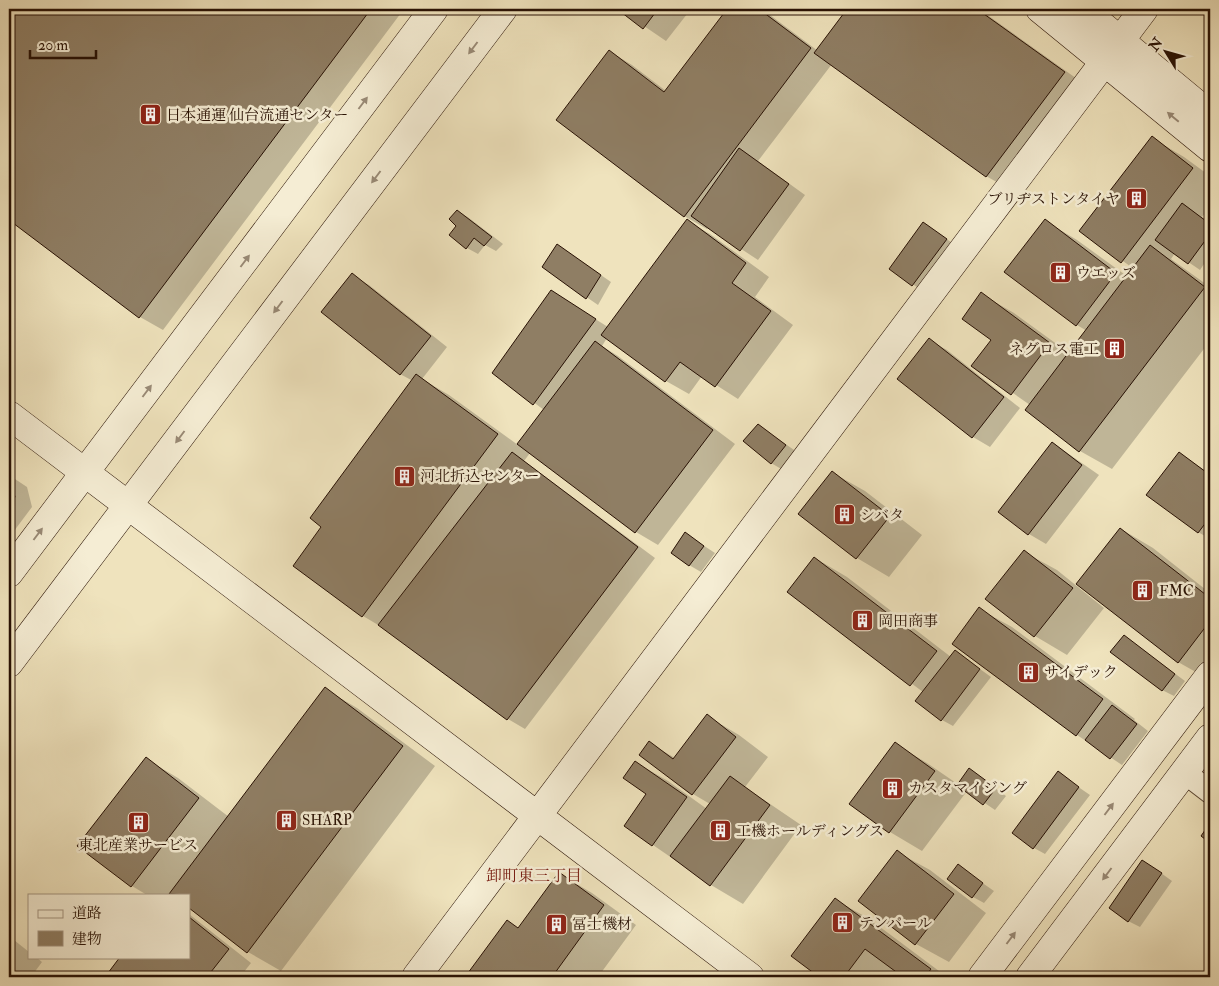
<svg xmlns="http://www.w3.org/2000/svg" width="1219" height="986" viewBox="0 0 1219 986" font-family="'IM FELL Double Pica','Noto Serif JP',serif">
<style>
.shadow{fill:#0003}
.building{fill:#8f7e64;stroke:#281104}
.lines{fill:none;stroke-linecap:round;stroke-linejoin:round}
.street-casing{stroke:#5a4632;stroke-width:24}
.secondary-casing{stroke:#281104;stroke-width:29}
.street{stroke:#f5edd4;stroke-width:22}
.secondary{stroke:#f5edd4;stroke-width:28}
.oneway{fill:#998a76}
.labels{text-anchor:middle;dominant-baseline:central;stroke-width:5;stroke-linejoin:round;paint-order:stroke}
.poi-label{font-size:15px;fill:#281104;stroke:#f5edd4;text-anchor:start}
.neighbourhood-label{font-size:16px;fill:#7a1f14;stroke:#f5edd4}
</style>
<rect width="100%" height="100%" fill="#efe3bd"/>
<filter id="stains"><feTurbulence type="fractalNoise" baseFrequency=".004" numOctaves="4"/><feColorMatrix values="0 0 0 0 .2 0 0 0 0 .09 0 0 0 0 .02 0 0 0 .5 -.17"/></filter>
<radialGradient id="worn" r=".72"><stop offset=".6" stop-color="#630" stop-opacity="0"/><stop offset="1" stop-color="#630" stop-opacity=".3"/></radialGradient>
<path class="shadow" d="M 11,9 L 404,9 L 163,330 L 140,317 L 9,218 L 9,12 Z
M 619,9 L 691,9 L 666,41 Z
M 729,9 L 762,9 L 818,51 L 849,9 L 979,9 L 1087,86 L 1009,189 L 986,176 L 832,64 L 758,161 L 805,195 L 758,260 L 708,227 L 707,229 L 684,216 L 609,51 L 632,65 L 666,91 Z
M 1202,9 L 1210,9 L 1210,15 Z
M 1152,138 L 1184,157 L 1210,176 L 1210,207 L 1202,217 L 1210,223 L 1210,255 L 1200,270 L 1175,253 L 1171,259 L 1210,287 L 1210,341 L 1112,469 L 1080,451 L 1030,405 L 973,365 L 992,339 L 981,294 L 1014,313 L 1069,353 L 1087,331 L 1077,325 L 1045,221 L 1077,240 L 1128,277 L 1134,269 L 1081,231 Z
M 458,211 L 469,218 L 503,244 L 496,251 L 485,245 L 478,254 L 467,248 L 451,235 L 458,225 Z
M 687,221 L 710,234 L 769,277 L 755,297 L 793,325 L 738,399 L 702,376 L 689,394 L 666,381 L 607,338 L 602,346 L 618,356 L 735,444 L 658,545 L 636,532 L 530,453 L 524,461 L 655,558 L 525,729 L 508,719 L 390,632 L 363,616 L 295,566 L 323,527 L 413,381 L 400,374 L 352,275 L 369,285 L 447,347 L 422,379 L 449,395 L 518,445 L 544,410 L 494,373 L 552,292 L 608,327 Z
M 935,231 L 958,247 L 924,292 L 891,269 Z
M 569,253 L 611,282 L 598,305 L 543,267 Z
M 929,340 L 947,350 L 1020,408 L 990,447 L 973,437 L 899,379 Z
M 1210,409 L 1210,419 L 1206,415 Z
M 758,425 L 797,452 L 783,470 L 771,463 Z
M 1053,443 L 1099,475 L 1046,544 L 1029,534 Z
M 1179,453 L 1210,474 L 1210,539 L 1198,532 Z
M 833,473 L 865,491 L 922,535 L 889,577 L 857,558 L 800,514 Z
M 9,475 L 27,487 L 32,507 L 14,531 L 9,528 Z
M 1121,529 L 1153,548 L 1210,593 L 1210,680 L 1178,662 Z
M 686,534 L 715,553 L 701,572 L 689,565 Z
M 1024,552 L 1057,570 L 1104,608 L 1067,655 L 1035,636 Z
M 815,558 L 847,577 L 951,657 L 955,651 L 991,677 L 953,726 L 942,720 L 923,692 L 789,592 Z
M 979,609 L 1012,627 L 1135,719 L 1134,720 L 1148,731 L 1122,765 L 1077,735 L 954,643 Z
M 1124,636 L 1185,681 L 1174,696 L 1162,690 Z
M 325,689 L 357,708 L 435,766 L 281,971 L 248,952 L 189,907 L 189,895 L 147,895 L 132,886 L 146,759 L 178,778 L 229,817 Z
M 707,716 L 739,735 L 768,757 L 745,787 L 801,825 L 743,904 L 711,885 L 653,845 L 648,794 L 635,762 L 668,781 L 707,809 L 710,804 L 693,794 L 641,754 L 649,743 L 675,758 Z
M 895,744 L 927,763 L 959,785 L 970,770 L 1006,796 L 995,810 L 967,791 L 922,851 L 890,832 Z
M 1058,773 L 1090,795 L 1045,854 L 1034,848 Z
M 897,852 L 930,870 L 986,913 L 949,962 L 916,944 L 860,901 Z
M 958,866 L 994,891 L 984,903 L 973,897 Z
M 1154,868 L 1172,881 L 1140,927 L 1128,921 Z
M 560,874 L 592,893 L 636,925 L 598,977 L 466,977 L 507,922 L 519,929 Z
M 835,900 L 868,918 L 947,977 L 906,977 L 896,970 L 891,977 L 821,977 L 793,956 Z
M 189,914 L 251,963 L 240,977 L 106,977 L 122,957 L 189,957 Z
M 9,936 L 29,952 L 29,957 L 36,957 L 42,962 L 31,977 L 9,977 Z
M 321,974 L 327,977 L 319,977 Z"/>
<path class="building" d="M 10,9 L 371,9 L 139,318 L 9,220 Z
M 617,9 L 658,9 L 643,29 Z
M 727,9 L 759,9 L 811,48 L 684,217 L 556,120 L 609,50 L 664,92 Z
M 847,9 L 977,9 L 1065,72 L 986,177 L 814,53 Z
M 1152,136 L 1193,168 L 1121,263 L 1079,231 Z
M 739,148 L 789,184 L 740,251 L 691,216 Z
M 1182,203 L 1210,224 L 1210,234 L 1188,264 L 1155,240 Z
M 457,210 L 492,237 L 484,246 L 474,238 L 466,249 L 449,235 L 456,226 L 449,219 Z
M 687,219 L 746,263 L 732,283 L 771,311 L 715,387 L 680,362 L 665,382 L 601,335 Z
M 1045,219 L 1116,273 L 1076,326 L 1004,272 Z
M 923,222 L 947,239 L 912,286 L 889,269 Z
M 557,244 L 601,275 L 586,299 L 542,267 Z
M 1150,245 L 1205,287 L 1079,452 L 1025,410 Z
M 352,273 L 431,336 L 400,375 L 321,312 Z
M 551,290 L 596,319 L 533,405 L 492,373 Z
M 981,292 L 1050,343 L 1011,395 L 971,366 L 991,340 L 962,319 Z
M 929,338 L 1004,397 L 972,438 L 897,379 Z
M 595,341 L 713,430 L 635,533 L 517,444 Z
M 416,374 L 498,434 L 362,617 L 293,566 L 321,527 L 310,518 Z
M 758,424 L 786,445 L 771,464 L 743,441 Z
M 1052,442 L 1082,465 L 1028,535 L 998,512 Z
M 512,452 L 638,547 L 507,720 L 378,625 Z
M 1179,452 L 1210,475 L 1210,517 L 1198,533 L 1146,495 Z
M 832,471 L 890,516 L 856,559 L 798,514 Z
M 9,475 L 15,497 L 9,505 Z
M 1120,528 L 1210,598 L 1210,621 L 1178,663 L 1076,584 Z
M 685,532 L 704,546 L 689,566 L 671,553 Z
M 1024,550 L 1073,588 L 1034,637 L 985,599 Z
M 814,557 L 937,651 L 910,686 L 787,592 Z
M 979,607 L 1103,699 L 1076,736 L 952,644 Z
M 1124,635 L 1175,674 L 1162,691 L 1110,652 Z
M 955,650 L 980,669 L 941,721 L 915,701 Z
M 325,687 L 403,746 L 247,953 L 189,908 L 189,895 L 169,894 Z
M 1112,705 L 1137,724 L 1110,759 L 1085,740 Z
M 707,714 L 736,737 L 692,795 L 639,755 L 649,741 L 673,759 Z
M 895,742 L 935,771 L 889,833 L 849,804 Z
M 146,757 L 199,798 L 131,887 L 77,846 Z
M 635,761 L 687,797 L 652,846 L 624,826 L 646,794 L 623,778 Z
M 969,768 L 996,788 L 983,805 L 957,785 Z
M 1058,771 L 1079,787 L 1033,849 L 1012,833 Z
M 730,776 L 770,805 L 710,886 L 670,856 Z
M 1210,823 L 1210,843 L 1201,836 Z
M 897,850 L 954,894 L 915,945 L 858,901 Z
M 1142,860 L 1162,873 L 1128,922 L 1109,908 Z
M 958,864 L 983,883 L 972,898 L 947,879 Z
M 559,872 L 604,905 L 552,977 L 465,977 L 507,920 L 518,928 Z
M 835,898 L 931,969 L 925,977 L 903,977 L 865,949 L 844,977 L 819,977 L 791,956 Z
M 189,917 L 229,949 L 207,977 L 105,977 L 120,957 L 189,957 Z"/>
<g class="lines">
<defs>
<path id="street" d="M 1184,772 L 1210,792"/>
<path id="secondary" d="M 1040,9 L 1210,148
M 1082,9 L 1210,115
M 9,415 L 750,977
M 9,573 L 434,9
M 9,663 L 503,9
M 416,977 L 1144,9
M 982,977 L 1210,675
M 1030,977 L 1210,738"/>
</defs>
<use href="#street" class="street-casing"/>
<use href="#secondary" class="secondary-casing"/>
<use href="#street" class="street"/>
<use href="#secondary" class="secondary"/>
</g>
<defs><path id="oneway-solid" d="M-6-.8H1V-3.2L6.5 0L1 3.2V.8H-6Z" transform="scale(1.25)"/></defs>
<g class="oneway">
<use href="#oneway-solid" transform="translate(473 48) rotate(127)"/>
<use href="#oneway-solid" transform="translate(363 103) rotate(-53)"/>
<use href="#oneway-solid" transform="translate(1173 117) rotate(-140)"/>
<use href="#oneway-solid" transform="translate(376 177) rotate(127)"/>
<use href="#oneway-solid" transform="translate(245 261) rotate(-53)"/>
<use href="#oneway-solid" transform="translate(278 307) rotate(127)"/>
<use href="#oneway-solid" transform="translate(147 391) rotate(-53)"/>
<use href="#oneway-solid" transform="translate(180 437) rotate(127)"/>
<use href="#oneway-solid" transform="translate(38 534) rotate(-53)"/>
<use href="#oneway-solid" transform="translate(1109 809) rotate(-53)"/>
<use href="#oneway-solid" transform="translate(1107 874) rotate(127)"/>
<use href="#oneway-solid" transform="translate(1011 938) rotate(-53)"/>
</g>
<defs>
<symbol id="building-square" viewBox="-11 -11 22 22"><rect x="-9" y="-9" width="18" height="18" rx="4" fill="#8f2418" stroke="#f5edd4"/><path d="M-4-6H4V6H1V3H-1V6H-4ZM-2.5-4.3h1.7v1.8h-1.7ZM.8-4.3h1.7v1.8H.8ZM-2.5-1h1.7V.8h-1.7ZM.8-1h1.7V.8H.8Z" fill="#fff"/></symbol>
</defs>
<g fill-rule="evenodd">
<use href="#building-square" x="138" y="102" width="25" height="25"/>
<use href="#building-square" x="1124" y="186" width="25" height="25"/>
<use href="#building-square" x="1048" y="260" width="25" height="25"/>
<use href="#building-square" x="1102" y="336" width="25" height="25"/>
<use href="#building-square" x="392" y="464" width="25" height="25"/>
<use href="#building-square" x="832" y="502" width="25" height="25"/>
<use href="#building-square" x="1130" y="578" width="25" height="25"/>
<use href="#building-square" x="850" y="608" width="25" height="25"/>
<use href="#building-square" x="1016" y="660" width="25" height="25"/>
<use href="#building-square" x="880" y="776" width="25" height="25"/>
<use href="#building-square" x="274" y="808" width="25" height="25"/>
<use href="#building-square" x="126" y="810" width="25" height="25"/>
<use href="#building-square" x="708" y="818" width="25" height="25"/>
<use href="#building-square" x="830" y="910" width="25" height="25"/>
<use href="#building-square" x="544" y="912" width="25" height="25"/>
</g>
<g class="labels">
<g class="poi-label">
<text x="166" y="115">日本通運 仙台流通センター</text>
<text x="1120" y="199" text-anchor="end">ブリヂストンタイヤ</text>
<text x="1076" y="273">ウエッズ</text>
<text x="1099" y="349" text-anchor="end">ネグロス電工</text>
<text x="420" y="476">河北折込センター</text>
<text x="860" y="515">シバタ</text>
<text x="1159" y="591">FMC</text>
<text x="878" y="621">岡田商事</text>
<text x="1044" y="672">サイデック</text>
<text x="908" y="788">カスタマイジング</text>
<text x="302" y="820">SHARP</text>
<text x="736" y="831">工機ホールディングス</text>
<text x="138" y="845" text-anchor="middle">東北産業サービス</text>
<text x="859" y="923">テンパール</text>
<text x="572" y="924">冨士機材</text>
</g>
<g class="neighbourhood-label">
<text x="534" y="876">卸町東三丁目</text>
</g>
</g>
<rect width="1219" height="986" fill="none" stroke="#efe3bd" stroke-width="30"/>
<rect x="10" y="10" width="1199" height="966" fill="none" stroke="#281104" stroke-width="2.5"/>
<rect x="15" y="15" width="1189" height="956" fill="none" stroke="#281104"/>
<rect x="28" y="894" width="162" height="65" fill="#f5edd4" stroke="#a39581"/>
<rect x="38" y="910" width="25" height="8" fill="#f5edd4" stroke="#a39581"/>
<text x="72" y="918" font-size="15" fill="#281104">道路</text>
<rect x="38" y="931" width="25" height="15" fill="#8f7e64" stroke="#a39581"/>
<text x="72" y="944" font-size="15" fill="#281104">建物</text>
<g transform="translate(1166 52) rotate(307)" stroke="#f5edd4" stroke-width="4" paint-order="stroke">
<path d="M0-4L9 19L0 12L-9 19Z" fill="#281104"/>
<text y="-8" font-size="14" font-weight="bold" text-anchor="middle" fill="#281104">N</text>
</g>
<path d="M30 50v8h66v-8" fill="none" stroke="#281104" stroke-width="2.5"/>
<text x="38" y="50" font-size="15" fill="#281104" stroke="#f5edd4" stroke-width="4" paint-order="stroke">20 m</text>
<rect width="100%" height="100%" filter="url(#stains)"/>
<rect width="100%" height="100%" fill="url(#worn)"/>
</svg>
